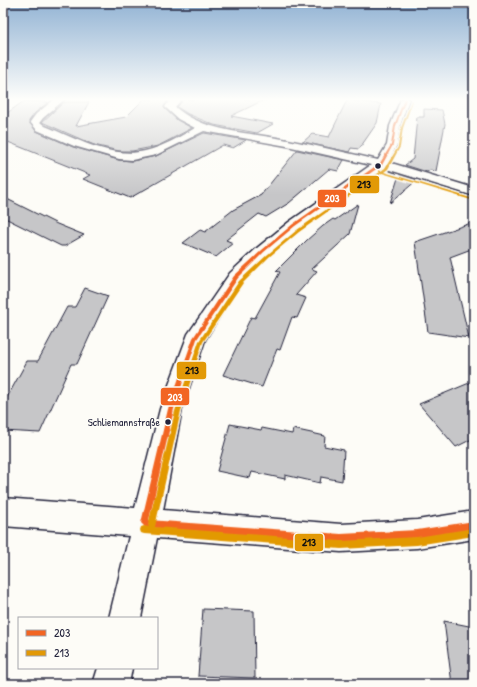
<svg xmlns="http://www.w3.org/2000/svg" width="477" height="687" viewBox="0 0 477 687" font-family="'Patrick Hand',sans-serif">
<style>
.building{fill:#c6c6c8;stroke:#22223b}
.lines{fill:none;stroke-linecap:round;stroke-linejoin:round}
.street-casing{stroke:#22223b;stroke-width:3}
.street{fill:#fdfcf7;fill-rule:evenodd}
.bus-1-casing{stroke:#fdfcf7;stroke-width:3}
.bus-2-casing{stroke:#fdfcf7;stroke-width:3}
.bus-1{fill:#f26522;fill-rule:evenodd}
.bus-2{fill:#e29906;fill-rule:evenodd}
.bus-dot{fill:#22223b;stroke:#fdfcf7;stroke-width:1.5}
.labels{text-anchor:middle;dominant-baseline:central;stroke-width:4;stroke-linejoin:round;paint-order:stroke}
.bus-label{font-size:11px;fill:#22223b;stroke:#fdfcf7;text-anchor:end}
.line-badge{stroke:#fdfcf7;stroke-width:1.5}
.badge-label{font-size:11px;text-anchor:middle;font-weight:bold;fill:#fff}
.pale-badge-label{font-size:11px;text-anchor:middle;font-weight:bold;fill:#111}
</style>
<rect width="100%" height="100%" fill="#fdfcf7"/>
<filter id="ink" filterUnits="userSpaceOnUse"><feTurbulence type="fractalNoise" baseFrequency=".025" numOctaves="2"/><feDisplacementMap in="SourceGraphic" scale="8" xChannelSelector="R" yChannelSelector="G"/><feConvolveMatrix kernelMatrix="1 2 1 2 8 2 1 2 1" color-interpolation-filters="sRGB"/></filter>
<g filter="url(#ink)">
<path class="building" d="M 144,99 L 169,99 L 164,108 L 177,120 L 192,128 L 158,146 L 132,151 L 119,151 L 94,145 L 42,122 L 63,103 L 67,102 L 89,102 L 76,126 L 126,117 Z
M 184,99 L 266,99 L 231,116 L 273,124 L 257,133 L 214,125 L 188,114 L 177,107 Z
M 347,100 L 381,104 L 377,123 L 359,149 L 351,148 L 349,152 L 303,142 L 312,134 L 329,137 Z
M 24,101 L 48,102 L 35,113 L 29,121 L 36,131 L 73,147 L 119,160 L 132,161 L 156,156 L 204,133 L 246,140 L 233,148 L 223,145 L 130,198 L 83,179 L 90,175 L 3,140 L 3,116 Z
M 424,109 L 442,110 L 445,124 L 436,171 L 430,170 L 427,172 L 405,165 L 413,159 L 417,117 L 424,117 Z
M 297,150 L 344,160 L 338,171 L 329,169 L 289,203 L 266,217 L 259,214 L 226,240 L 233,243 L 216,257 L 183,243 L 200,230 L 205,232 L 233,210 L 261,195 Z
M 399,175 L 417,180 L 390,203 Z
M 3,197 L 57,224 L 84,235 L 65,246 L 61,246 L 3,217 Z
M 358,204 L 350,234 L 312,269 L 317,271 L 296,295 L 306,298 L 297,318 L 292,317 L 280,350 L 277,349 L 262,387 L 223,375 L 251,317 L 255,318 L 280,272 L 276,271 L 307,240 L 323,226 L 333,219 L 335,220 Z
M 474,222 L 474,248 L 450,257 L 469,338 L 428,332 L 415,242 Z
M 85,288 L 108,296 L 77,364 L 71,364 L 40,433 L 3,431 L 3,405 L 27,361 L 38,361 L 67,307 L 75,307 Z
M 474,381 L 474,438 L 456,447 L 419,404 Z
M 230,424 L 261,430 L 262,428 L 292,434 L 293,429 L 325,436 L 324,446 L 344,450 L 342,481 L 321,477 L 320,483 L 285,475 L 285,479 L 252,472 L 250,478 L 217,471 Z
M 203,609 L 254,611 L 255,678 L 198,676 Z
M 444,621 L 474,627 L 474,684 L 452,684 Z"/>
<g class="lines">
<defs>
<path id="street" d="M 55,99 L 65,99 L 43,118 L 40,122 L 45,126 C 75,138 111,159 145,151 C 163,147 179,137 195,128 L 178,119 L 165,107 L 171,99 L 182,99 L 175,107 C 205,133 250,132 288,140 C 318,146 348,153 378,160 L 387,145 L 390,126 L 401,99 L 409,99 L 400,126 L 397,145 L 388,162 L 474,188 L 474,196 L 383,168 L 299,228 L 269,254 L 242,281 L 205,340 L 182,409 L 163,510 L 341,524 L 417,520 L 474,511 L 474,539 L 417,548 L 341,552 L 157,538 L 141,618 L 109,618 L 129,536 L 3,526 L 3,498 L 135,508 L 160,409 L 188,334 L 230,273 L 257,248 L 289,222 L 371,165 L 287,146 L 204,131 L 156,155 L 132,160 L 119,159 L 74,146 L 37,130 L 30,122 L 36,114 Z
M 98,668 L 132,668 L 129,684 L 93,684 Z"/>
</defs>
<use href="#street" class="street-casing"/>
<use href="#street" class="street"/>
<defs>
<path id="bus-1" d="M 404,99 L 406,99 L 396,126 L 393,145 L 382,165 L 295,226 L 264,252 L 238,278 L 197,339 L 174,409 L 149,520 L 341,534 L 417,530 L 474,521 L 474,529 L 417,538 L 341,542 L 145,527 L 141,523 L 168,409 L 193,338 L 234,276 L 262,250 L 293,224 L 380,163 L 391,145 L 394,126 Z"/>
<path id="bus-2" d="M 412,100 L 413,101 L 403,128 L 400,147 L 388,169 L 384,172 L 474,199 L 471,200 L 382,173 L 299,232 L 269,257 L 243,283 L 203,342 L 181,411 L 155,527 L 341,541 L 417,537 L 474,528 L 474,536 L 417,545 L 341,549 L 144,534 L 141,533 L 140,530 L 141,527 L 144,526 L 149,527 L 148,525 L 175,411 L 199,341 L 239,281 L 267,255 L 297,230 L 380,172 L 378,172 L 378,170 L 381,171 L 385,168 L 398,147 L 401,128 L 411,101 Z"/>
</defs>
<use href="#bus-1" class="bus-1-casing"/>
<use href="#bus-2" class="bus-2-casing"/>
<use href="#bus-1" class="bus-1"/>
<use href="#bus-2" class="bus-2"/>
</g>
</g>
<linearGradient id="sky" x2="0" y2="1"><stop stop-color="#92b3d4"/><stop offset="0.51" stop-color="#fefefb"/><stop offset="1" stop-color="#fefefb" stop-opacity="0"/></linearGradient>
<rect width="477" height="195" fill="url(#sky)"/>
<g class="bus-dot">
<circle cx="378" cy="166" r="3.5"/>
<circle cx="168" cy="422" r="3.5"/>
</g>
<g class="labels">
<g class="bus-label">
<text x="160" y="422">Schliemannstraße</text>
</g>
</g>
<g class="line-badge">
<rect x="349" y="175" width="31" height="19" rx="4" fill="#e29906"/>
<rect x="317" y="189" width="30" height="19" rx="4" fill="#f26522"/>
<rect x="176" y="361" width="31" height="19" rx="4" fill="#e29906"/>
<rect x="160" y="387" width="30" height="19" rx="4" fill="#f26522"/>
<rect x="294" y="533" width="30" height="19" rx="4" fill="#e29906"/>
</g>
<g class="badge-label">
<text x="332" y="202">203</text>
<text x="175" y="401">203</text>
</g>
<g class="pale-badge-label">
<text x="364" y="188">213</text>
<text x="192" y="374">213</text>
<text x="309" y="546">213</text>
</g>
<rect width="477" height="687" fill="none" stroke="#fdfcf7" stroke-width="16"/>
<rect x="8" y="8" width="461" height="671" fill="none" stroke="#22223b" stroke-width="1.5" filter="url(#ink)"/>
<rect x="18" y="617" width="140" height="52" fill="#fdfcf7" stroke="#a5a5ac"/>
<rect x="26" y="630" width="20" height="6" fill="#f26522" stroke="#a5a5ac"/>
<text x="54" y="637" font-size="12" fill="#22223b">203</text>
<rect x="26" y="650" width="20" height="6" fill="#e29906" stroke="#a5a5ac"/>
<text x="54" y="657" font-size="12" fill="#22223b">213</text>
</svg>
